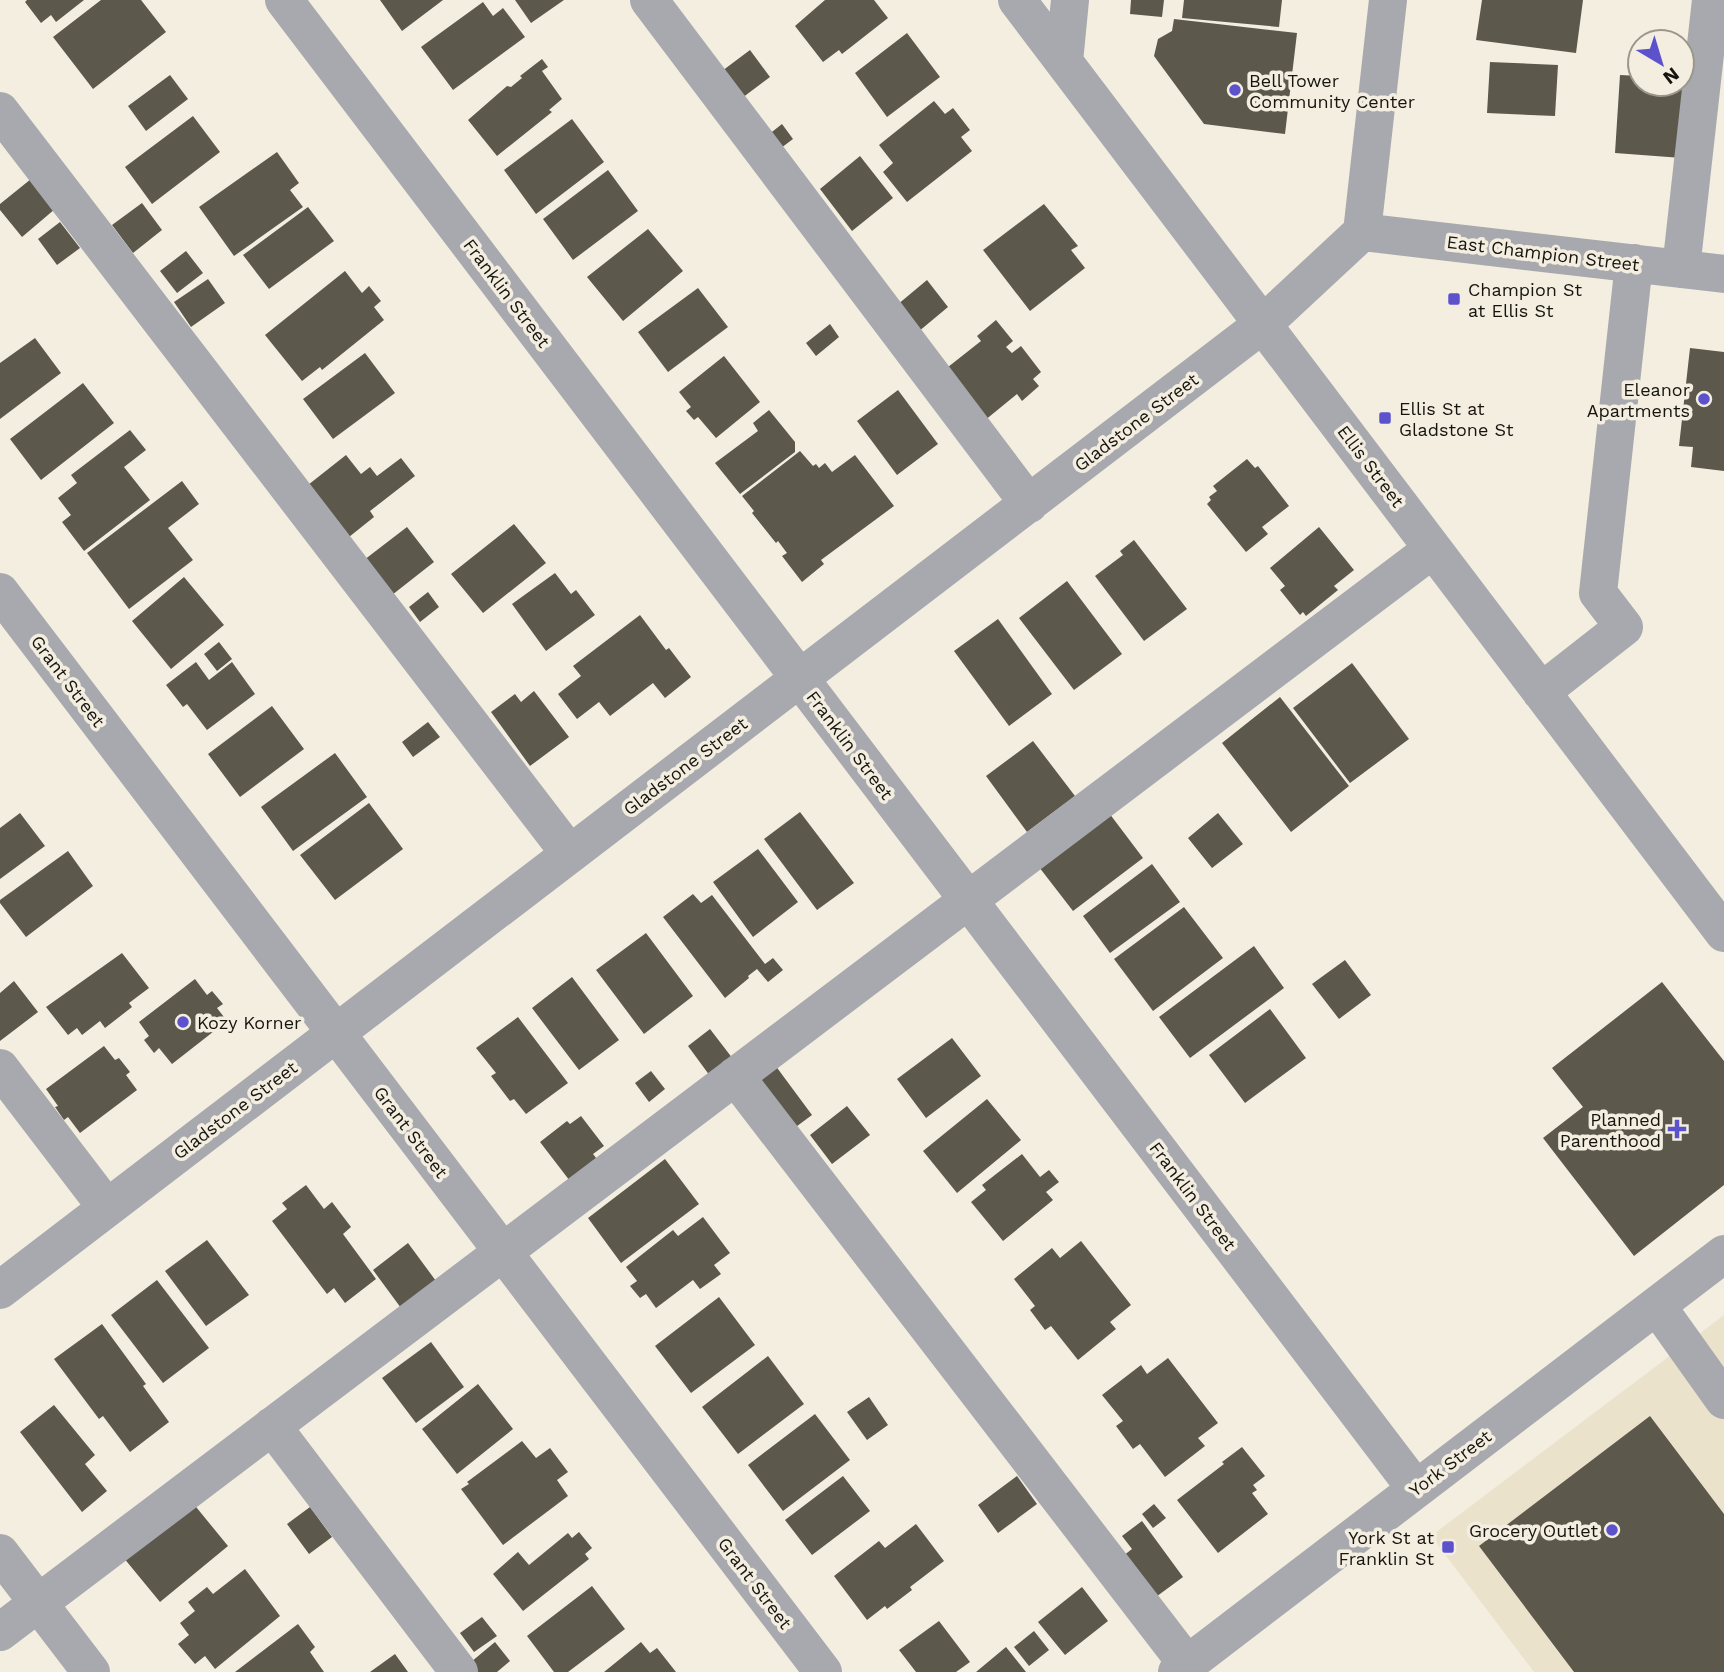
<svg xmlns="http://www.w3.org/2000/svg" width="1724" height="1672" viewBox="0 0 1724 1672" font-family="'Work Sans',sans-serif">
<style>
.built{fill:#ebe2cc}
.building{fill:#5d584c}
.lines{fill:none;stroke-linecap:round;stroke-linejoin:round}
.minor{stroke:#a8a9af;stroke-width:38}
.poi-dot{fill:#5c53cc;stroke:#f4eee0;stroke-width:2.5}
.labels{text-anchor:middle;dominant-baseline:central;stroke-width:7;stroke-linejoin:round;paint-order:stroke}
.poi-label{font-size:18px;fill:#16140f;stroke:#f4eee0;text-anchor:start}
.street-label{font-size:18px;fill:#16140f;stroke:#f4eee0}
</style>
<rect width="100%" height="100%" fill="#f4eee0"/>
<path class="built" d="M 1724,1315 L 1724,1672 L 1534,1672 L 1431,1536 Z"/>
<path class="building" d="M 27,0 L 84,0 L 56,22 L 51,15 L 41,23 L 25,2 Z
M 101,0 L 141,0 L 166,32 L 93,89 L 53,37 Z
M 380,0 L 443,0 L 402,31 Z
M 515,0 L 564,0 L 531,23 Z
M 825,0 L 874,0 L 888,18 L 842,54 L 839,50 L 823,62 L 795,26 Z
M 1131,0 L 1164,0 L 1162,17 L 1130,14 Z
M 1184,0 L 1282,0 L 1279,27 L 1182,18 Z
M 1482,0 L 1583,0 L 1576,53 L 1476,40 Z
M 483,2 L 493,16 L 503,8 L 525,37 L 453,90 L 421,47 Z
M 1174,19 L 1297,33 L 1285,134 L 1204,124 L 1154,56 L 1158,39 L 1172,31 Z
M 907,33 L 940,77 L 887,117 L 855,73 Z
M 750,50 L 770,77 L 738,101 L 718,74 Z
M 542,59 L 548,67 L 542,71 L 562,99 L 549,110 L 552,112 L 497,156 L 468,120 L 507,86 L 511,87 L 522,78 L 520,76 Z
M 1490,62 L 1558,65 L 1555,116 L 1487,113 Z
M 170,75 L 188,99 L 146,131 L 128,106 Z
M 1620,75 L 1640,76 L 1640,84 L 1682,84 L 1682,79 L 1687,80 L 1682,158 L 1615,153 Z
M 934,101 L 945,114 L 953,108 L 970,130 L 961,137 L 972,151 L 907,202 L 883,172 L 893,163 L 879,145 Z
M 193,116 L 220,152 L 152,204 L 125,167 Z
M 572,119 L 604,162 L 536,214 L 504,170 Z
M 782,124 L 793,139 L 773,154 L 763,139 Z
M 277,152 L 299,183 L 290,190 L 303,207 L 234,256 L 199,207 Z
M 860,156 L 893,198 L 852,231 L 820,189 Z
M 608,170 L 638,211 L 573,260 L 543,219 Z
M 31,179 L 55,209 L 22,237 L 0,210 L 0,204 Z
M 142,203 L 162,230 L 133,253 L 112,225 Z
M 1044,204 L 1078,246 L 1071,250 L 1085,268 L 1030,311 L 983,250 Z
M 308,207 L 334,241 L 269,289 L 243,255 Z
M 60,222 L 80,248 L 57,265 L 38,239 Z
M 648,229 L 683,271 L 623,321 L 587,277 Z
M 186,251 L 203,273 L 177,293 L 160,271 Z
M 345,271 L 362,293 L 369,286 L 381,301 L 374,307 L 384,320 L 322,370 L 320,367 L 302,381 L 265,335 Z
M 208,279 L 225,303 L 191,327 L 174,302 Z
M 927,280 L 948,307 L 918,332 L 897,305 Z
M 698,288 L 728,327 L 668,372 L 638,332 Z
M 996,320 L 1013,341 L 1006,347 L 1012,353 L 1021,346 L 1041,372 L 1033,379 L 1039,386 L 1022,401 L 1017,394 L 984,421 L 943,371 L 981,341 L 977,336 Z
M 830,324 L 839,337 L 816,356 L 806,343 Z
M 35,338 L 61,373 L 0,419 L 0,363 Z
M 1690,348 L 1724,352 L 1724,471 L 1691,467 L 1693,447 L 1679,446 Z
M 365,353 L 395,393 L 333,439 L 303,399 Z
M 724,356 L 760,402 L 716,438 L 698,417 L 694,420 L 686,411 L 691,407 L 679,392 Z
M 83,383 L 114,423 L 41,480 L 10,439 Z
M 898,390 L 938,444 L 897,475 L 857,421 Z
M 769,410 L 795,442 L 795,452 L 740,494 L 715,463 L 758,431 L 753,423 Z
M 130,430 L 146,450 L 124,467 L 150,500 L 84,551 L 62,522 L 71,515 L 58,498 L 77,483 L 71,475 Z
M 800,451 L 813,466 L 816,464 L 819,468 L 825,463 L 832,472 L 855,455 L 894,506 L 821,560 L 824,564 L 802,582 L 782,556 L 787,553 L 778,541 L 776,543 L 752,513 L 754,511 L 742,496 Z
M 346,455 L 361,474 L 370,467 L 377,476 L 401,458 L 415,476 L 370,511 L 374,517 L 349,537 L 308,485 Z
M 1247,459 L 1255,468 L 1258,466 L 1289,506 L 1262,527 L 1268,534 L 1246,552 L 1207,504 L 1211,500 L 1209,497 L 1217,491 L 1213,486 Z
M 182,481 L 199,504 L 168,528 L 193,560 L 129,609 L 87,553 Z
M 514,524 L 546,563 L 483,613 L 451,574 Z
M 407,527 L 434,562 L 392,595 L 364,560 Z
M 1319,527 L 1354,570 L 1334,586 L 1338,590 L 1306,616 L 1303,612 L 1300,615 L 1280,590 L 1285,586 L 1270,568 Z
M 1134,540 L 1187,609 L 1144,641 L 1095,576 L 1123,555 L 1120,551 Z
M 555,573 L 571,594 L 576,590 L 595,615 L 546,651 L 512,604 Z
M 184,577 L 224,625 L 171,669 L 132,621 Z
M 1067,581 L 1122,654 L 1074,690 L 1019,618 Z
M 428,592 L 439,607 L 420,622 L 409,607 Z
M 640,615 L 666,650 L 669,648 L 691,677 L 665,698 L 653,683 L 610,716 L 599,702 L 577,719 L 558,694 L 581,676 L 573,666 Z
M 998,619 L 1052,694 L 1009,726 L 954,651 Z
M 219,642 L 232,659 L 217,671 L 204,654 Z
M 196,662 L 209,680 L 232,662 L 255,694 L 207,730 L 187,704 L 183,707 L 166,685 Z
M 1352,663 L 1409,739 L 1350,783 L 1293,708 Z
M 534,691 L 569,737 L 530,766 L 491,712 L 515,694 L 521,702 Z
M 1280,697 L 1349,786 L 1291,832 L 1222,743 Z
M 272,706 L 304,749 L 240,797 L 208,754 Z
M 428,722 L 440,737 L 413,757 L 402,742 Z
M 1033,741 L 1075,796 L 1027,832 L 986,776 Z
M 335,753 L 367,797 L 293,851 L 261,807 Z
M 369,803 L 403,849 L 335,900 L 300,855 Z
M 1106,809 L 1143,858 L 1073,911 L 1039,867 Z
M 800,812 L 854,883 L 817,910 L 764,839 Z
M 20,813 L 45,846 L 0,879 L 0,828 Z
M 1218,813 L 1243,844 L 1212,868 L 1188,838 Z
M 758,849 L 798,902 L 753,937 L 713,882 Z
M 68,851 L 93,886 L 26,937 L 0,903 L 0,900 Z
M 1152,864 L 1180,902 L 1110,953 L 1083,916 Z
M 693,894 L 701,903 L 712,895 L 765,964 L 773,958 L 783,970 L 768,982 L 757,969 L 748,976 L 749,978 L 725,998 L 663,917 Z
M 1184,907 L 1223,958 L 1153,1011 L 1114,959 Z
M 646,933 L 693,996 L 644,1034 L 596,970 Z
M 1254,946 L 1284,988 L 1190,1058 L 1159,1017 Z
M 122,953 L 149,988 L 129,1003 L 132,1007 L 105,1028 L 100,1021 L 82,1035 L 77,1028 L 68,1035 L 46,1007 Z
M 1345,960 L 1371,995 L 1339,1019 L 1312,984 Z
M 572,977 L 619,1040 L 579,1070 L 532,1008 Z
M 195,979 L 207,995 L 212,991 L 223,1004 L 217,1008 L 227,1021 L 172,1064 L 159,1048 L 154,1053 L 144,1040 L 149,1036 L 139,1022 Z
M 14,981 L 38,1012 L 0,1041 L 0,993 Z
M 1662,982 L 1724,1061 L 1724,1185 L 1634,1256 L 1543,1138 L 1583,1107 L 1552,1068 Z
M 1270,1009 L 1306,1058 L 1245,1103 L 1209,1055 Z
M 518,1017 L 568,1083 L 526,1114 L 514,1099 L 510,1101 L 491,1076 L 496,1073 L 476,1048 Z
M 710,1029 L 733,1059 L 710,1076 L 688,1046 Z
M 952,1038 L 981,1076 L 926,1118 L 897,1079 Z
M 104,1046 L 115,1060 L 119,1058 L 130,1072 L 126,1075 L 137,1090 L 80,1133 L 68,1117 L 64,1120 L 55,1107 L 58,1106 L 46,1089 Z
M 772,1061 L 812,1115 L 789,1132 L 749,1079 Z
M 651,1071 L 665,1089 L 649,1102 L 635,1083 Z
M 987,1099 L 1021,1140 L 957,1193 L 923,1151 Z
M 847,1106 L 870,1135 L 832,1164 L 810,1135 Z
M 581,1116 L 604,1146 L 593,1154 L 600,1163 L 573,1185 L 540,1142 L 567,1121 L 570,1124 Z
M 1022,1154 L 1040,1177 L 1049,1170 L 1059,1182 L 1046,1192 L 1053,1200 L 1003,1241 L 971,1202 L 986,1190 L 982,1185 Z
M 665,1159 L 699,1204 L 621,1263 L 588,1218 Z
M 306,1185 L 324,1209 L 332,1202 L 351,1227 L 343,1234 L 376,1279 L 345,1303 L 334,1288 L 327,1294 L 272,1221 L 287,1209 L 282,1203 Z
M 703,1217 L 730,1253 L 714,1265 L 721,1274 L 700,1289 L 693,1280 L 656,1308 L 646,1294 L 640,1298 L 630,1286 L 637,1281 L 626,1267 L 673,1230 L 678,1236 Z
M 207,1240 L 249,1295 L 206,1326 L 165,1271 Z
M 1081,1241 L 1131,1305 L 1110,1322 L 1116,1329 L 1078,1360 L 1051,1326 L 1045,1330 L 1030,1310 L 1035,1306 L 1014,1279 L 1052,1248 L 1060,1258 Z
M 408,1243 L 436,1281 L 401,1308 L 373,1270 Z
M 157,1280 L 209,1348 L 163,1383 L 111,1315 Z
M 719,1297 L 755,1345 L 691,1393 L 655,1346 Z
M 102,1324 L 146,1384 L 143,1386 L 169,1422 L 130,1452 L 103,1416 L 99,1419 L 54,1359 Z
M 431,1342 L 464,1387 L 416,1423 L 382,1378 Z
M 768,1356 L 804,1404 L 738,1454 L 702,1407 Z
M 1168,1358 L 1218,1423 L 1198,1438 L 1205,1446 L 1165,1477 L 1140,1444 L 1133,1449 L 1116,1426 L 1123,1421 L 1102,1395 L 1141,1365 L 1147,1374 Z
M 478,1384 L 513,1429 L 457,1474 L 422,1429 Z
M 869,1397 L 888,1425 L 867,1440 L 847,1412 Z
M 54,1405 L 95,1455 L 85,1464 L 107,1491 L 82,1512 L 20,1432 Z
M 815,1414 L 850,1460 L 783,1511 L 748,1465 Z
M 1650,1416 L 1724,1514 L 1724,1672 L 1574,1672 L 1479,1546 Z
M 522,1441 L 536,1458 L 550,1448 L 568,1472 L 557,1480 L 568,1496 L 503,1545 L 461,1489 L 469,1484 L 467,1482 Z
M 1242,1447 L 1265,1476 L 1253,1485 L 1257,1490 L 1252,1493 L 1268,1514 L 1218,1553 L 1177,1500 L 1224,1464 L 1222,1462 Z
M 843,1476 L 870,1511 L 812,1555 L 785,1520 Z
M 1017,1476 L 1037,1504 L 998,1533 L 978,1505 Z
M 192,1502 L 228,1546 L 160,1602 L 123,1557 Z
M 1154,1504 L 1166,1518 L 1153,1528 L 1142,1514 Z
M 310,1507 L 332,1537 L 309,1554 L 287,1524 Z
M 1142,1521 L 1183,1577 L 1145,1605 L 1114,1563 L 1132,1549 L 1122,1536 Z
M 916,1524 L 944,1561 L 910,1587 L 912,1590 L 887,1609 L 885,1606 L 867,1620 L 834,1576 L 879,1541 L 885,1548 Z
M 579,1532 L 592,1548 L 585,1554 L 589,1559 L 523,1611 L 493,1574 L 518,1552 L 529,1565 L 568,1533 L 572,1538 Z
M 245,1569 L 280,1616 L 215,1669 L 205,1656 L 195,1664 L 178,1644 L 189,1635 L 180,1623 L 195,1611 L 188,1602 L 207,1587 L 213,1594 Z
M 592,1586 L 625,1629 L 568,1672 L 554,1672 L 527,1636 Z
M 1082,1587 L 1108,1621 L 1065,1655 L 1038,1622 Z
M 482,1617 L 497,1636 L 474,1652 L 460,1633 Z
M 939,1621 L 970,1662 L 956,1672 L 916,1672 L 899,1650 Z
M 298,1624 L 315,1647 L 310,1652 L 324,1672 L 235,1672 Z
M 1034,1631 L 1049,1650 L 1029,1666 L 1014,1647 Z
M 495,1642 L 510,1661 L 497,1672 L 469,1672 L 465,1667 Z
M 641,1642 L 650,1653 L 657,1648 L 676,1672 L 604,1672 Z
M 1006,1647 L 1026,1672 L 976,1672 Z
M 395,1654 L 408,1672 L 370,1672 Z"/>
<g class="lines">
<path class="minor" d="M 284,0 L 1416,1489
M 649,0 L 1029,504
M 1017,0 L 1724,933
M 1064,62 L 1070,0
M 0,111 L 570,854
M 1362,232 L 1724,274
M 1362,232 L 1388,0
M 1681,269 L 1711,0
M 0,592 L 823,1672
M 1541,692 L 1624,627 L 1598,593 L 1634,263
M 0,1068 L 107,1208
M 735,1076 L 1187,1664
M 0,1290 L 1263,324 L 1362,232
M 1657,1306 L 1724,1400
M 272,1426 L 459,1672
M 0,1553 L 91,1672
M 0,1632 L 1433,549
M 1177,1672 L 1724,1254"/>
</g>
<g class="poi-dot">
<circle cx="1235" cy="90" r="7"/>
<rect x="1447" y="292" width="14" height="14" rx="3.5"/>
<circle cx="1704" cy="399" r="7"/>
<rect x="1378" y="411" width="14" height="14" rx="3.5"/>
<circle cx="183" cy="1022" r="7"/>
<path d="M1673.5 1118.5h7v7h7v7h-7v7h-7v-7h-7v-7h7z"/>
<circle cx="1612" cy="1530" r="7"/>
<rect x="1441" y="1540" width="14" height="14" rx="3.5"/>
</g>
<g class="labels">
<g class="poi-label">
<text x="1249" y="80">Bell Tower<tspan x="1249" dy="21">Community Center</tspan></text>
<text x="1468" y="289">Champion St<tspan x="1468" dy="21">at Ellis St</tspan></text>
<text x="1690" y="389" text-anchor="end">Eleanor<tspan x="1690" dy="21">Apartments</tspan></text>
<text x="1399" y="408">Ellis St at<tspan x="1399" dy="21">Gladstone St</tspan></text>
<text x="197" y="1022">Kozy Korner</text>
<text x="1661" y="1119" text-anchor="end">Planned<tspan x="1661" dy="21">Parenthood</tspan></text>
<text x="1598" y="1530" text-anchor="end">Grocery Outlet</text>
<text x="1434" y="1537" text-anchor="end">York St at<tspan x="1434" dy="21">Franklin St</tspan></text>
</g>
<g class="street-label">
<text transform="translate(1543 253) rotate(7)">East Champion Street</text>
<text transform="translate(507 293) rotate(53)">Franklin Street</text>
<text transform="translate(1136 422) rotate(-37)">Gladstone Street</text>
<text transform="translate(1371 466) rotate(53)">Ellis Street</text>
<text transform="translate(68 681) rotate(53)">Grant Street</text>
<text transform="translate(850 745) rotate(53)">Franklin Street</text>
<text transform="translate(685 766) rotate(-37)">Gladstone Street</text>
<text transform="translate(235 1110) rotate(-37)">Gladstone Street</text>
<text transform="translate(411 1132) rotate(53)">Grant Street</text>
<text transform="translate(1193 1196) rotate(53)">Franklin Street</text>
<text transform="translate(1450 1463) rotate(-37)">York Street</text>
<text transform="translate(755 1583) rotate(53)">Grant Street</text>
</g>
</g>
<g transform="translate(1661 63) rotate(142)"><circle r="33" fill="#f4eee0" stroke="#9b978c" stroke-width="2"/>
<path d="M0-5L12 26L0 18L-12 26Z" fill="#5c53cc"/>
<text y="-10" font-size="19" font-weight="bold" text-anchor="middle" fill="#16140f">N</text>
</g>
</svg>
